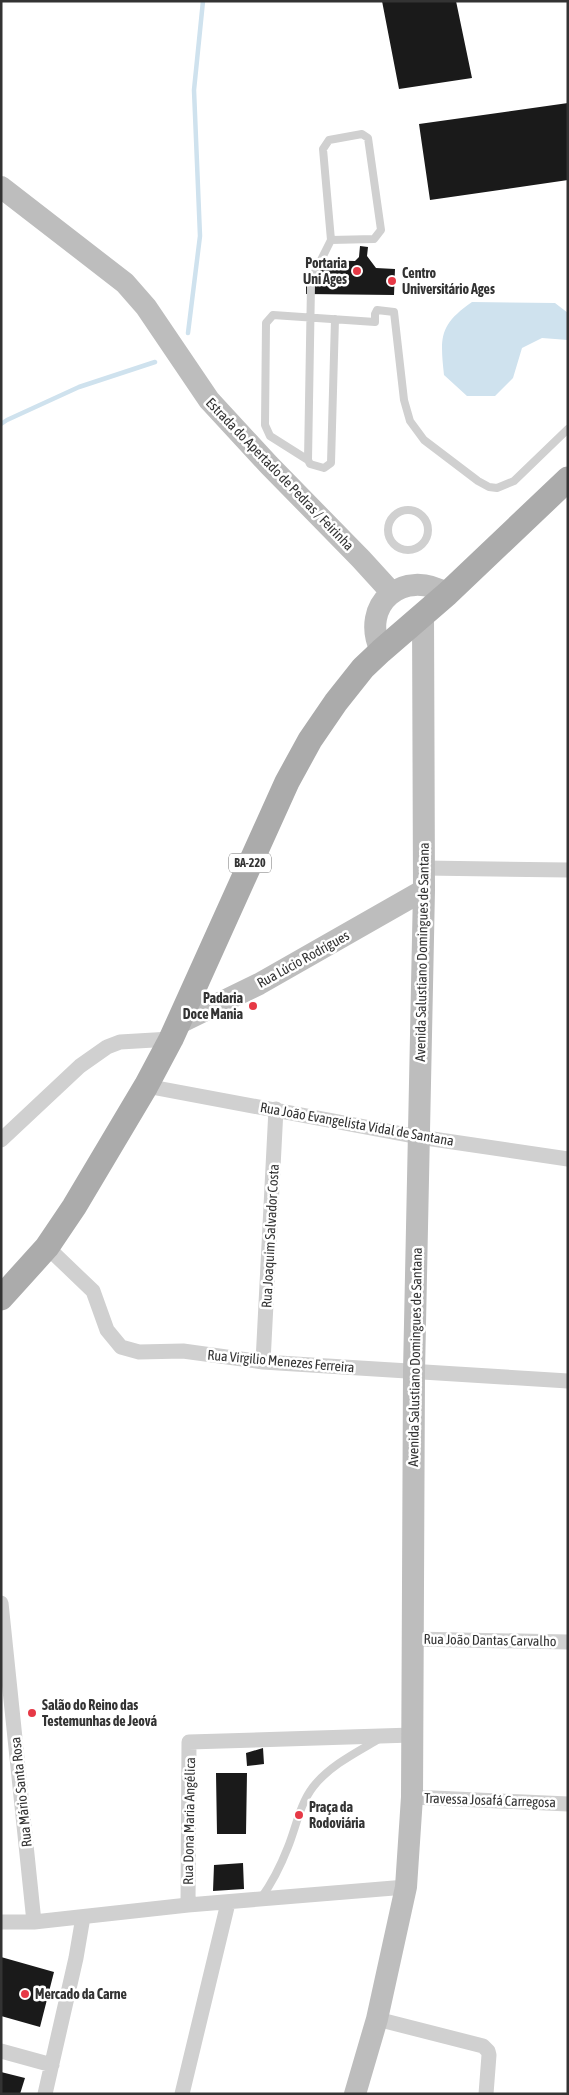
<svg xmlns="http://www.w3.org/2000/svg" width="569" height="2095" viewBox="0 0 569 2095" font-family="'Asap Condensed',sans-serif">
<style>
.water{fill:#cfe2ee}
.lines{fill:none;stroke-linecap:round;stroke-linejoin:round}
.stream{stroke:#cfe2ee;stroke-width:4.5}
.building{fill:#1a1a1a}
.lane{stroke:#d0d0d0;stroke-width:8}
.street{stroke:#d0d0d0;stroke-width:15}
.secondary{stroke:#bdbdbd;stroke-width:22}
.primary{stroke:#ababab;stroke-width:25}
.poi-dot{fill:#e63946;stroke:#fff;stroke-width:2}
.labels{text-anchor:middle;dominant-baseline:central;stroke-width:5;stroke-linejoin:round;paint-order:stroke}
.shield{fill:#fff;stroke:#707070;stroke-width:1}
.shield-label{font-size:12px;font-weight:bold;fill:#333}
.poi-label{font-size:14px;font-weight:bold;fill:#333;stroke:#fff;text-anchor:start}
.street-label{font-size:14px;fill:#333;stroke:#fff}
</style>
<rect width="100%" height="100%" fill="#fff"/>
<path class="water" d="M 472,302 L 555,303 L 568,313 L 568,340 L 542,338 L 522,348 L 513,378 L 495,396 L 467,396 L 444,375 C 440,337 439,325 472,302 Z"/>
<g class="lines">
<path class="stream" d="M 188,333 L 200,236 L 194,90 L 203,1
M 1,424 L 7,420 L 79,387 L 155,362"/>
</g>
<path class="building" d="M 382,1 L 456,1 L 472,78 L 399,89 Z
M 568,103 L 568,180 L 430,200 L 419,124 Z
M 360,246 L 368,247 L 367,256 L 376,268 L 395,269 L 394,295 L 306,294 L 306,273 L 320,273 L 320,260 L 355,261 L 359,257 Z
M 263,1748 L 264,1764 L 247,1766 L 246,1753 Z
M 216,1773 L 247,1773 L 246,1834 L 217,1834 Z
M 243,1863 L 244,1889 L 213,1891 L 214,1865 Z
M 1,1957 L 54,1972 L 40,2027 L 1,2016 Z
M 1,2072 L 25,2078 L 20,2094 L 1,2094 Z"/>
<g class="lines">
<path class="lane" d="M 331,240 L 374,239 L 381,230 L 368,138 L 362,134 L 329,140 L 323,149 L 331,240 L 313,276 L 311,285 L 308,460 L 310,464 L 324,468 L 331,463 L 335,319
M 308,460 L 270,436 L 265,425 L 266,323 L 273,315 L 375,322 L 375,314 L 377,310 L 394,312 L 404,400 L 410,421 L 424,440 L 478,481 L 489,487 L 497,488 L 514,481 L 568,429
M388 530a20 20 0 1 1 40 0a20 20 0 1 1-40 0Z
M 261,1898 C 272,1883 281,1865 288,1847 C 296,1827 300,1804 313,1787 C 329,1766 357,1752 379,1739"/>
<path class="street" d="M 424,868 L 568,870
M 146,1086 L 419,1137 L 568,1159
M 1,1140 L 80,1066 L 107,1047 L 120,1042 L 171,1039
M 47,1247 L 93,1291 L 107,1330 L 121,1347 L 139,1352 L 183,1351 L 263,1362 L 568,1381
M 263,1362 L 276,1109
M 1,1603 L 34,1922
M 412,1639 L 568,1642
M 412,1797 L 568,1804
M 188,1905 L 189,1742 L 412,1735
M 1,1922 L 34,1922 L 188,1905 L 406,1887
M 377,2019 L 483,2046 L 488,2051 L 489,2055 L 486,2094
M 1,2051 L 52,2065
M 45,2094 L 76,1958 L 83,1917
M 182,2094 L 228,1903"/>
<path class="secondary" d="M 1,187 L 125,283 L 146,307 L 209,400 L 269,465 L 361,559 L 392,593
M 381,651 C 359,604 404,567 447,594
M 179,1023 L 259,984 L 424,890
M 355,2094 L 377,2019 L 406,1887 L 412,1797 L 414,1372 L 424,890 L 423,614"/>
<path class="primary" d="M 1,1298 L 47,1247 L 74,1207 L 146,1086 L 171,1039 L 287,782 L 310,740 L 336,702 L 363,668 L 381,651 L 447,594 L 568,479"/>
</g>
<g class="poi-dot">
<circle cx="357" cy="271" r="5"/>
<circle cx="392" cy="281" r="5"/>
<circle cx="253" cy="1006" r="5"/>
<circle cx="32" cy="1713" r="5"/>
<circle cx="299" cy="1815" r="5"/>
<circle cx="25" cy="1994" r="5"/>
</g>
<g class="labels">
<rect class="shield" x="229" y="853.5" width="42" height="19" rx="4"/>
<g class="shield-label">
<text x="250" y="863">BA-220</text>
</g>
<g class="poi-label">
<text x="347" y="263" text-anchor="end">Portaria<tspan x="347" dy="16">Uni Ages</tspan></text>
<text x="402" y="273">Centro<tspan x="402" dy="16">Universitário Ages</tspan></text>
<text x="243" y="998" text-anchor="end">Padaria<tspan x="243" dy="16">Doce Mania</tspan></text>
<text x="42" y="1705">Salão do Reino das<tspan x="42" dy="16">Testemunhas de Jeová</tspan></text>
<text x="309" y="1807">Praça da<tspan x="309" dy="16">Rodoviária</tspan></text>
<text x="35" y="1994">Mercado da Carne</text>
</g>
<g class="street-label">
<text transform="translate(280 474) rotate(46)">Estrada do Apertado de Pedras / Feirinha</text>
<text transform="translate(422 952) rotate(-89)">Avenida Salustiano Domingues de Santana</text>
<text transform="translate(303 959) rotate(-29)">Rua Lúcio Rodrigues</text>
<text transform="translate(357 1124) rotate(10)">Rua João Evangelista Vidal de Santana</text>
<text transform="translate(270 1236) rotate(-87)">Rua Joaquim Salvador Costa</text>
<text transform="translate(415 1357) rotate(-89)">Avenida Salustiano Domingues de Santana</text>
<text transform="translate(281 1361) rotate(5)">Rua Virgilio Menezes Ferreira</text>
<text transform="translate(490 1640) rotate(1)">Rua João Dantas Carvalho</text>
<text transform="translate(21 1792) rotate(-96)">Rua Mário Santa Rosa</text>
<text transform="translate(490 1800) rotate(2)">Travessa Josafá Carregosa</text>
<text transform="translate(189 1821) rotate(-89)">Rua Dona Maria Angélica</text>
</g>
</g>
<rect width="569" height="2095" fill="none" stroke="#333333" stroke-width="5"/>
</svg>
